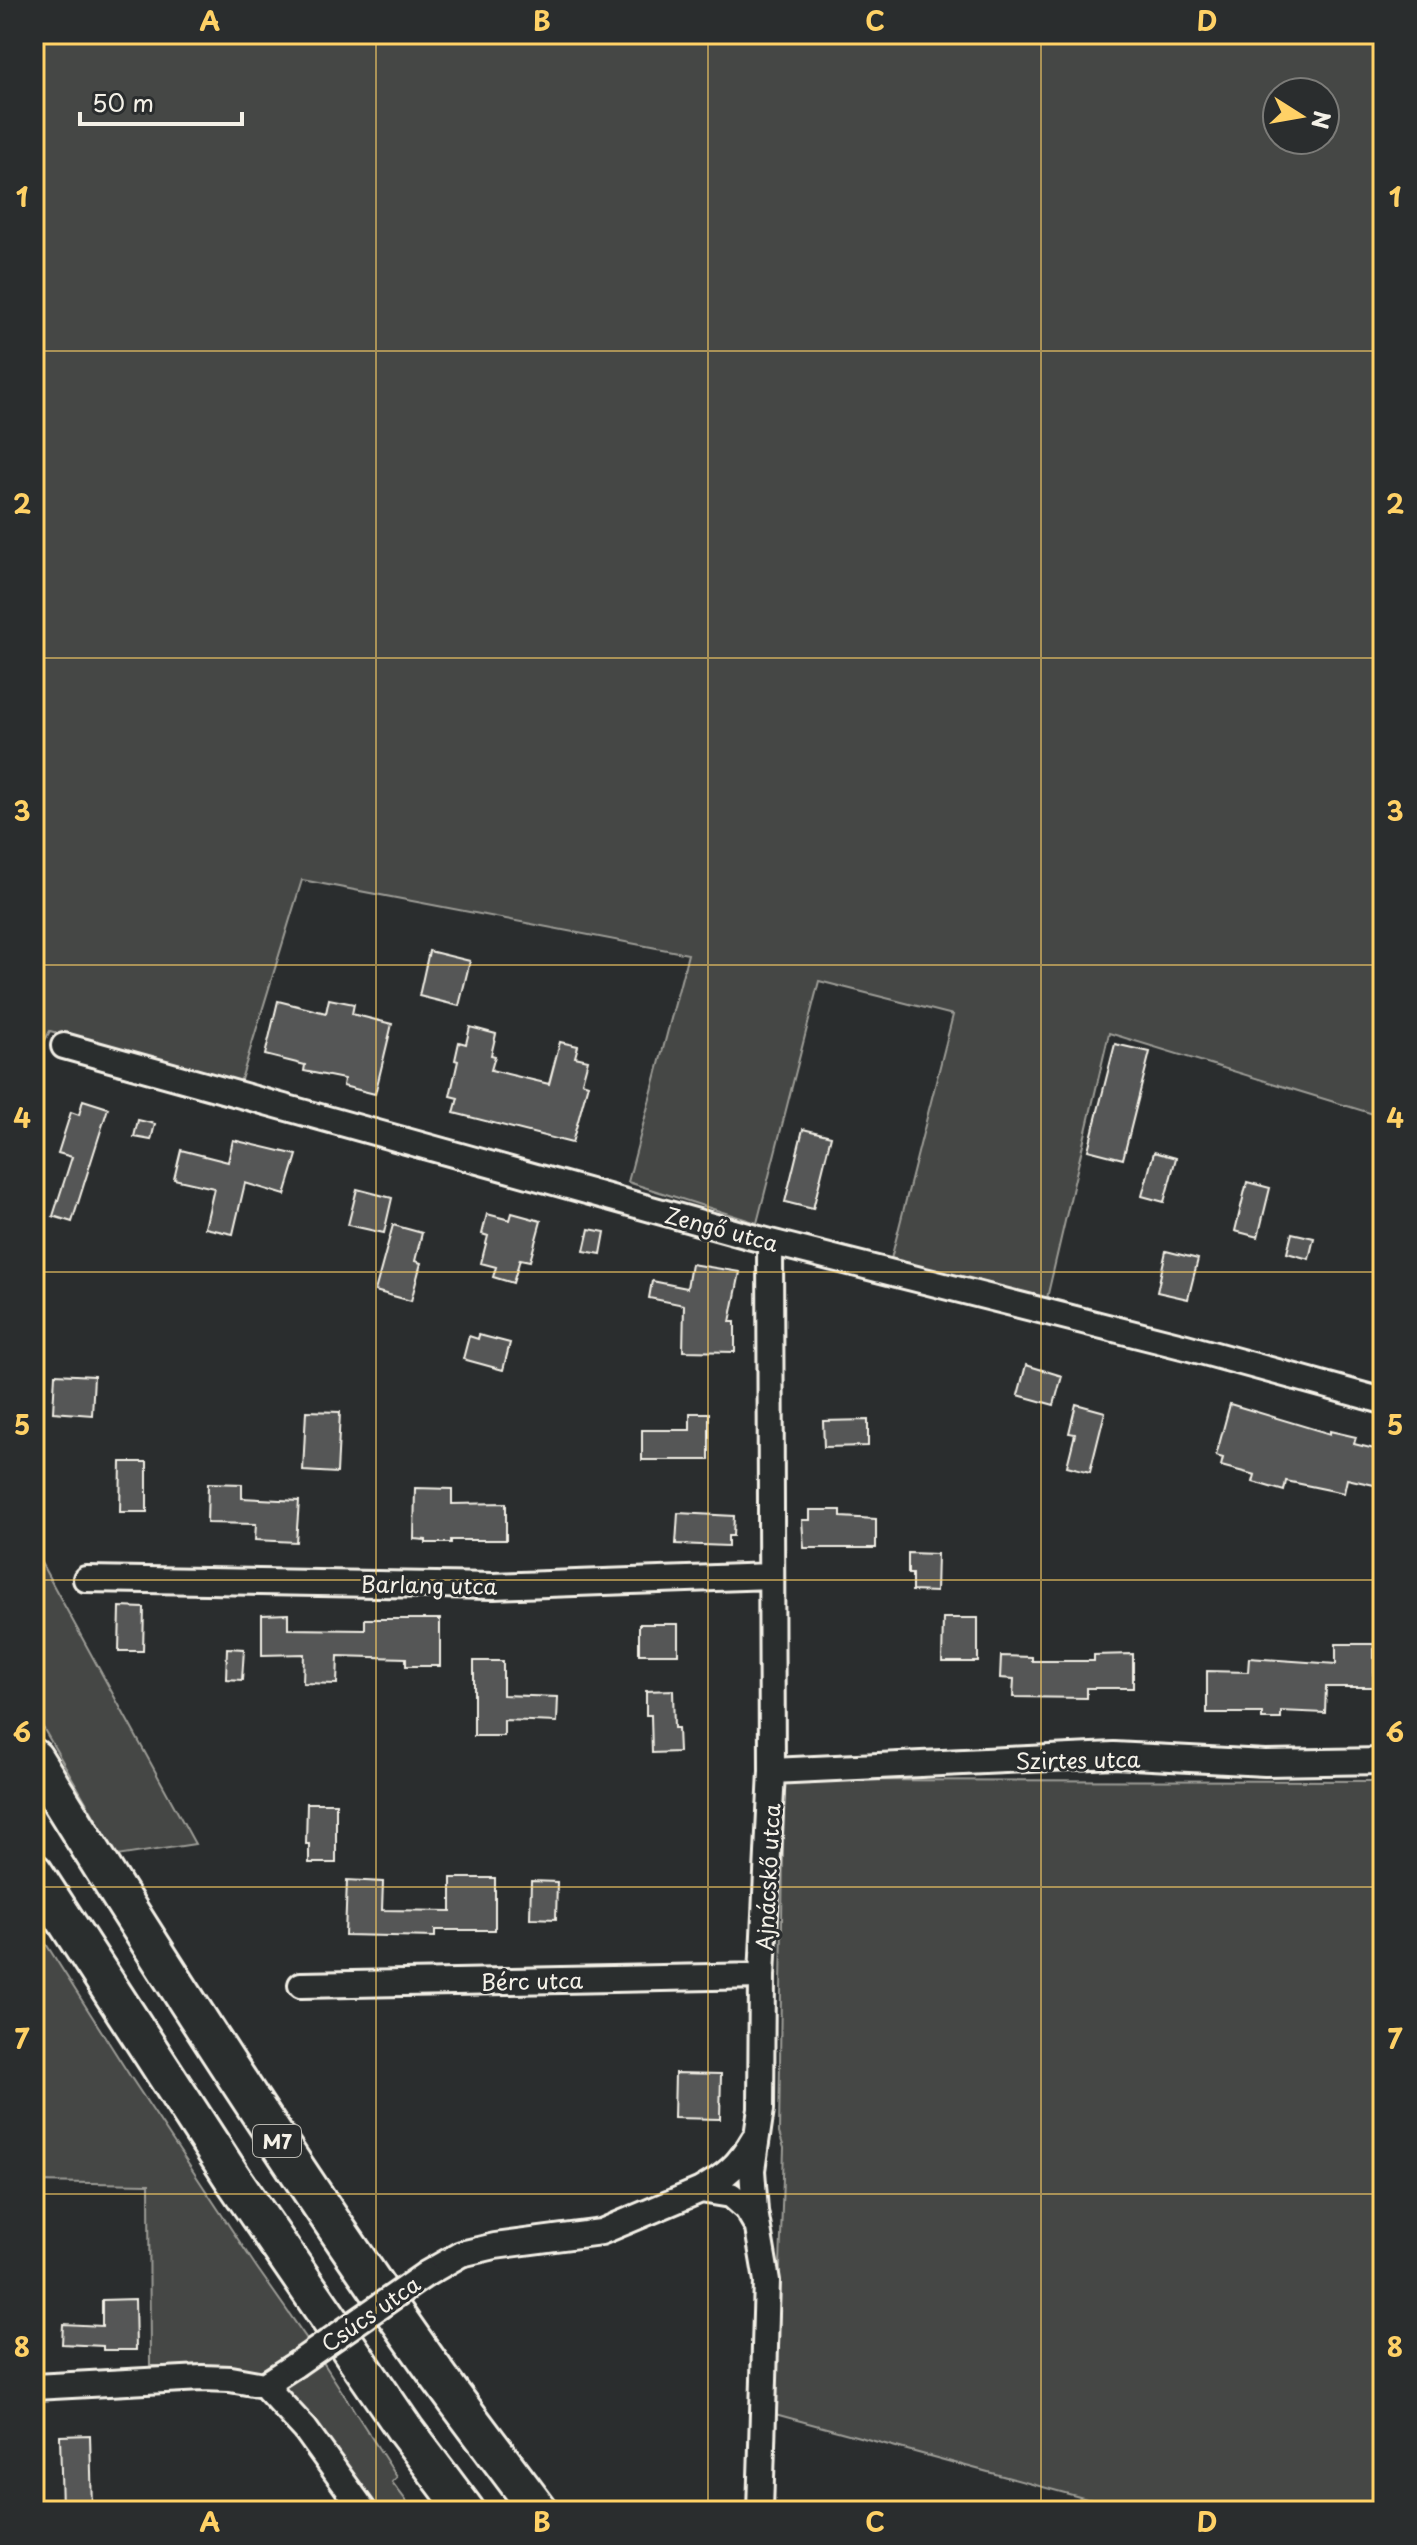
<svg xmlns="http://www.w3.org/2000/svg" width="1417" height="2545" viewBox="0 0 1417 2545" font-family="'Playpen Sans',sans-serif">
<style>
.green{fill:#444645;stroke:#9c9c96;stroke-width:2;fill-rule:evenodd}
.building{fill:#555756;stroke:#f4f1e8;stroke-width:2}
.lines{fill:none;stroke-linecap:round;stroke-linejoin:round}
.minor-casing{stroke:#f4f1e8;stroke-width:30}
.highway-casing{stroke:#f4f1e8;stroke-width:42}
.minor{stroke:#2a2d2e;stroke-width:24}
.highway{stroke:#2a2d2e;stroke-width:36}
.minor-bridge-casing{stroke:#f4f1e8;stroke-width:30;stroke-linecap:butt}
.minor-bridge{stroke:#2a2d2e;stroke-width:24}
.grid{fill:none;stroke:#ffd166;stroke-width:2;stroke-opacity:0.55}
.labels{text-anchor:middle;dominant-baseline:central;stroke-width:6;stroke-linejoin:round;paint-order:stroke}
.shield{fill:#2a2d2e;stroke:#b7b6b0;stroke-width:2}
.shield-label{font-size:20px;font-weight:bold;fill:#f4f1e8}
.street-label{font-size:22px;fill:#f4f1e8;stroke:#2a2d2e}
.neatline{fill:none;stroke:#ffd166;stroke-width:3}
.grid-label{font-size:26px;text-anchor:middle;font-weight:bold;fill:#ffd166}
</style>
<rect width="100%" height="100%" fill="#2a2d2e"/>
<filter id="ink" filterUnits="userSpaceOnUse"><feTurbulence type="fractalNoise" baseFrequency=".0125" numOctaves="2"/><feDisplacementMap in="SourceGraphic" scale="16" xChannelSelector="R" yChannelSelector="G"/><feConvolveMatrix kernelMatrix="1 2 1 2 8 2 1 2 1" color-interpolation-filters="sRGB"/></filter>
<g filter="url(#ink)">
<path class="green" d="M 34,34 L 1383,34 L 1383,1117 L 1109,1033 L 1047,1298 L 891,1259 L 953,1015 L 819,981 L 757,1223 L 628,1182 L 688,954 L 302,880 L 240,1083 L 50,1031 L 34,1060 ZM 1277,92 L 1325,92 L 1325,140 L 1277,140 Z
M 34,1550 L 195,1844 L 117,1856 L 34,1712 L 34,1687 L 43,1640 L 34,1624 Z
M 784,1780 L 1383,1781 L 1383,2511 L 1144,2511 L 1087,2499 L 775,2414 L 784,2148 L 779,2133 Z
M 34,1925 L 130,2076 L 255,2265 L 321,2359 L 397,2477 L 392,2482 L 414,2511 L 349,2511 L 296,2432 L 264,2400 L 170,2366 L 150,2366 L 149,2184 L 34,2182 Z"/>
<path class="building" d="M 429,951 L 470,961 L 459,1006 L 419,996 Z
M 329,999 L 354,1004 L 352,1014 L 392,1024 L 375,1094 L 343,1086 L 344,1079 L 304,1071 L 305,1065 L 265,1055 L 278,1001 L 326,1013 Z
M 470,1027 L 496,1034 L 491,1055 L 495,1056 L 491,1070 L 549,1084 L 560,1042 L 578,1046 L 575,1057 L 588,1060 L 582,1082 L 588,1084 L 572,1143 L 454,1113 L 458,1098 L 450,1096 L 458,1061 L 455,1060 L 459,1042 L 466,1044 Z
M 1115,1044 L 1150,1052 L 1123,1159 L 1088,1150 Z
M 83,1100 L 108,1108 L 72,1222 L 53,1216 L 72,1157 L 58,1153 L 71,1112 L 79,1115 Z
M 138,1120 L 155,1124 L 151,1140 L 134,1137 Z
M 803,1129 L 831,1136 L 813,1209 L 785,1202 Z
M 233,1140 L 297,1155 L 285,1195 L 245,1183 L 233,1234 L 205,1228 L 214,1188 L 174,1179 L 181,1150 L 228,1162 Z
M 1154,1152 L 1176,1158 L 1164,1202 L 1142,1196 Z
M 1247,1182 L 1270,1188 L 1258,1237 L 1235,1231 Z
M 357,1189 L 392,1198 L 384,1233 L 348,1225 Z
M 512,1213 L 541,1221 L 530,1261 L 520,1259 L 513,1283 L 493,1277 L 496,1267 L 481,1263 L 488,1236 L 482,1234 L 487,1214 L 510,1220 Z
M 393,1225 L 422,1233 L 415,1261 L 421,1263 L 411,1301 L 375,1291 Z
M 589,1229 L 605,1232 L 601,1254 L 584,1251 Z
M 1292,1233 L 1314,1238 L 1309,1259 L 1287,1253 Z
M 1166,1251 L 1198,1259 L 1188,1299 L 1157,1292 Z
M 691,1264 L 740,1272 L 730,1322 L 735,1322 L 735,1352 L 683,1351 L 684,1305 L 649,1298 L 652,1281 L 687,1288 Z
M 479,1335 L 510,1343 L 503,1370 L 463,1359 L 469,1336 L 478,1339 Z
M 1026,1365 L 1062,1376 L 1054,1405 L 1018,1395 Z
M 55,1374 L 94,1376 L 92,1415 L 53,1412 Z
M 1076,1404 L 1105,1412 L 1090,1472 L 1067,1466 L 1075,1434 L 1069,1433 Z
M 1230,1404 L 1330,1434 L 1330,1431 L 1356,1437 L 1354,1444 L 1383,1451 L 1383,1487 L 1347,1479 L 1344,1493 L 1286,1481 L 1284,1491 L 1253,1482 L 1255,1475 L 1221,1466 L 1223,1458 L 1216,1456 Z
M 306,1411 L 340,1412 L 337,1473 L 303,1471 Z
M 690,1413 L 709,1413 L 709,1460 L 642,1460 L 642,1430 L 690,1430 Z
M 868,1420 L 868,1446 L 824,1447 L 823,1421 Z
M 121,1462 L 147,1462 L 147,1512 L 120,1512 Z
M 208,1483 L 242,1484 L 242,1498 L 299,1501 L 296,1542 L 255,1540 L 256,1524 L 207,1523 Z
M 415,1488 L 452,1489 L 452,1504 L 506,1503 L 506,1540 L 451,1540 L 451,1543 L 426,1543 L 426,1540 L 414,1539 Z
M 810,1510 L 841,1510 L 841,1517 L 876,1519 L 876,1548 L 804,1548 L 802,1520 L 810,1520 Z
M 678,1513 L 734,1516 L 733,1536 L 728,1536 L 728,1546 L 676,1544 Z
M 908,1553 L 937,1554 L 936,1592 L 912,1591 L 912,1574 L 908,1574 Z
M 120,1607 L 144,1608 L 143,1651 L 119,1651 Z
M 288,1614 L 288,1629 L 365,1630 L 365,1619 L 440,1619 L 440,1666 L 406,1666 L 406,1658 L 338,1656 L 337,1684 L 303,1683 L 304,1654 L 262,1655 L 262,1615 Z
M 943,1618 L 978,1618 L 978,1662 L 942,1662 Z
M 639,1624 L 678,1624 L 678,1654 L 639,1654 Z
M 1336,1644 L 1374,1644 L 1374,1687 L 1326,1687 L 1325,1713 L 1281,1711 L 1281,1719 L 1262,1719 L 1262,1713 L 1207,1713 L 1207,1671 L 1248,1672 L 1249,1658 L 1336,1664 Z
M 227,1648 L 244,1649 L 242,1680 L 226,1679 Z
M 1133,1654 L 1133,1688 L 1087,1688 L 1087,1698 L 1013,1697 L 1014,1679 L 1000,1678 L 1001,1656 L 1032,1657 L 1032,1661 L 1094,1661 L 1094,1655 Z
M 474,1661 L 503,1661 L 503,1695 L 558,1697 L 557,1722 L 504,1720 L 504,1736 L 474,1736 Z
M 673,1690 L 674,1728 L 678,1728 L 679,1752 L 652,1753 L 651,1715 L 646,1715 L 646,1691 Z
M 307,1803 L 336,1803 L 336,1863 L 309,1863 L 309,1844 L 306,1844 Z
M 451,1878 L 495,1878 L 495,1930 L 435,1930 L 435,1937 L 345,1935 L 347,1880 L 383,1882 L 382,1910 L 451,1911 Z
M 531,1881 L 557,1882 L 556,1919 L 530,1918 Z
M 675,2073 L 721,2074 L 720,2119 L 674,2118 Z
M 135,2299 L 136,2350 L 103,2350 L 103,2346 L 62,2344 L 63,2324 L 102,2326 L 102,2300 Z
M 90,2435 L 92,2508 L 62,2508 L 60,2436 Z"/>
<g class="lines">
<defs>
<path id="minor" d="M 64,1046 L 770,1242 L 1186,1347 L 1383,1401
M 86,1579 L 494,1586 L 771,1576
M 772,1771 L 1114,1755 L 1265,1763 L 1383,1761
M 301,1985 L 762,1976
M 701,2190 C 727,2175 739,2165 754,2139
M 426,2274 L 461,2254 L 495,2246 L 601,2232 L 701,2190 L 731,2195 L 747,2209 L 757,2226
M 264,2385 L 305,2429 L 364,2511
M 34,2387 L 202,2378 L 230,2379 L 264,2385 L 295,2365
M 760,2511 L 767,2281 L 755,2211 L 752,2170 L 761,2109 L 762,1976 L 772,1771 L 770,1242"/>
<path id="highway" d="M 34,1758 C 160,1962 289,2164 427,2360 C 463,2411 502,2461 539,2511
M 34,1872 L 232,2177 L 406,2431 L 466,2511"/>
</defs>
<use href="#minor" class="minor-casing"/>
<use href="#highway" class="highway-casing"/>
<use href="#minor" class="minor"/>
<use href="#highway" class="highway"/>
<defs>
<path id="minor-bridge" d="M 295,2365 L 426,2274"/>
</defs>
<use href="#minor-bridge" class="minor-bridge-casing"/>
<use href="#minor-bridge" class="minor-bridge"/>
</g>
</g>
<path class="grid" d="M 376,34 L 376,2511M 708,34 L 708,2511M 1041,34 L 1041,2511M 34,351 L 1383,351M 34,658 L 1383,658M 34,965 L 1383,965M 34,1272 L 1383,1272M 34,1580 L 1383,1580M 34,1887 L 1383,1887M 34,2194 L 1383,2194"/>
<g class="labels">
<rect class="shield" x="253" y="2125" width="48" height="32" rx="6"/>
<g class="shield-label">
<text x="277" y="2141">M7</text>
</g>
<g class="street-label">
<text transform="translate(722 1228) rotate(15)">Zengő utca</text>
<text transform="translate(429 1584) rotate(1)">Barlang utca</text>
<text transform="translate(1078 1759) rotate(-1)">Szirtes utca</text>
<text transform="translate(767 1877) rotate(-87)">Ajnácskő utca</text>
<text transform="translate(532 1980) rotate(-1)">Bérc utca</text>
<text transform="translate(370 2313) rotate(-35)">Csúcs utca</text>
</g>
</g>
<rect width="1417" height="2545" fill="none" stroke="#2a2d2e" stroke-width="88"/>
<g transform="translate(1301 116) rotate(101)"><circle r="38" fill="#2a2d2e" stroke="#7b7b78" stroke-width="2"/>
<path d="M0-6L14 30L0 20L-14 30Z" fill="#ffd166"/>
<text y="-12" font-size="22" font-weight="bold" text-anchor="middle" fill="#f4f1e8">N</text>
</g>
<path d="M80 112v12h162v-12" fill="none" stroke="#f4f1e8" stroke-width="4"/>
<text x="92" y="112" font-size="24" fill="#f4f1e8" stroke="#2a2d2e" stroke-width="6" paint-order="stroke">50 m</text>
<rect x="44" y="44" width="1329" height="2457" class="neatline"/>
<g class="grid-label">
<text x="210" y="31">A</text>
<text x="542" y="31">B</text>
<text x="875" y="31">C</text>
<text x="1207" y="31">D</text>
<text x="22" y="207">1</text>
<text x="1395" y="207">1</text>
<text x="22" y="514">2</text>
<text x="1395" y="514">2</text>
<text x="22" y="821">3</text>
<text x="1395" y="821">3</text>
<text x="22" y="1128">4</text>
<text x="1395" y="1128">4</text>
<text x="22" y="1435">5</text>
<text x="1395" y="1435">5</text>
<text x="22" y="1742">6</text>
<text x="1395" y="1742">6</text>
<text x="22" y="2049">7</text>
<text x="1395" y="2049">7</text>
<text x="22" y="2357">8</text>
<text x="1395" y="2357">8</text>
<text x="210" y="2532">A</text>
<text x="542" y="2532">B</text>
<text x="875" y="2532">C</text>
<text x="1207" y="2532">D</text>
</g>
</svg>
